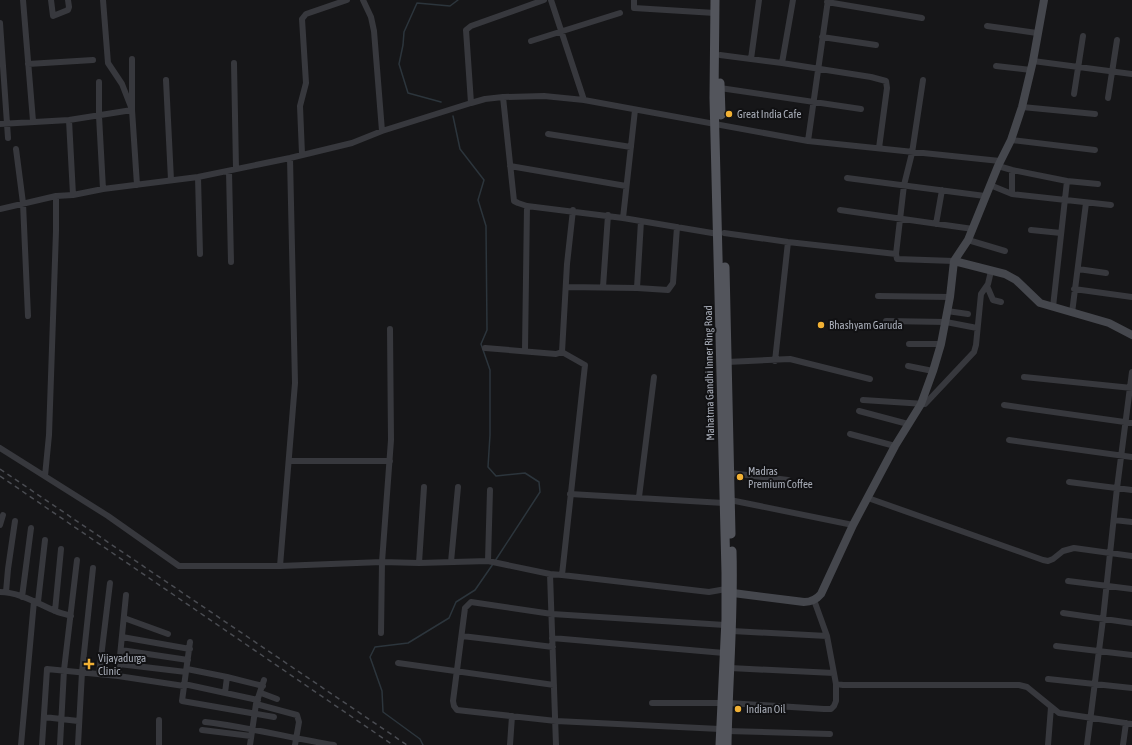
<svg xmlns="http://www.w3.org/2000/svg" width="1132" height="745" viewBox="0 0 1132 745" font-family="'Asap Condensed',sans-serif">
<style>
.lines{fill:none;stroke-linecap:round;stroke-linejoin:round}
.stream{stroke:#2c353c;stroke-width:1.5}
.street{stroke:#37383d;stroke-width:6}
.secondary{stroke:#45474d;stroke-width:8}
.primary{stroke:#53555c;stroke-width:9}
.rail{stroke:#4a4c52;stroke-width:1.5;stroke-dasharray:5 4;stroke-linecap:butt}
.poi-dot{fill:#f2b134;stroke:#111113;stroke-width:1.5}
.labels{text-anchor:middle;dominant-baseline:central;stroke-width:4;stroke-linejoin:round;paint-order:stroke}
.poi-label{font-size:11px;fill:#a8adb8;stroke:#111113;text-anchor:start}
.street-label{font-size:11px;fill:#a8adb8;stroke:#111113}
</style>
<rect width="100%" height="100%" fill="#161618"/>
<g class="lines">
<path class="stream" d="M 441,102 L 408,93 L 399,64 L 403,45 L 404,32 L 417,3 L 450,6 L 458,0
M 453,116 L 460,149 L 484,180 L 478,200 L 486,226 L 487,330 L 481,344 L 490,370 L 490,435 L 488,467 L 496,476 L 525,473 L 539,482 L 540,492 L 495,561
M 423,745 L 420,739 L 383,712 L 382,691 L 370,657 L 375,647 L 408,643 L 449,618 L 456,602 L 475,590 L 493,564"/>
<path class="street" d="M 23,0 L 33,121
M 51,0 L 53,16 L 68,10 L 69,7 L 68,0
M 103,0 L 108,63 L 122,84 L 131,107
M 363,0 L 371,17 L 374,31 L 382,131
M 551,0 L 584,100
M 634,0 L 634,8 L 715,13
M 793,0 L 782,63 L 871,77 L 886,81 L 887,88 L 879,148
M 827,2 L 922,18
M 0,23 L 8,138
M 987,26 L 1037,33
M 822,37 L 876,45
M 531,41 L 620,13
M 720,55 L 782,63
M 132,59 L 132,110 L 137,185
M 751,59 L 759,0
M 1033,61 L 1132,74
M 234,63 L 236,169
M 28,64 L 93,60
M 996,66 L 1031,70
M 166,80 L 171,180
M 99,82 L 99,116 L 103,189
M 720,88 L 861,109
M 1074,94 L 1083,36
M 503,97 L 514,201 L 518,203 L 527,206 L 623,218 L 635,110
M 1108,98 L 1117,40
M 471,103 L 466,30 L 471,26 L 544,0
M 1022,107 L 1095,114
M 69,120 L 73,195
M 0,124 L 69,120 L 132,110
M 548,134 L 631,147
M 1011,140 L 1095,150
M 808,141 L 828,0
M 16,149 L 23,203 L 28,316
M 302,154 L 300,106 L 306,83 L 302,19 L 306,14 L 347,0
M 290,158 L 295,383 L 280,566 L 382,562 L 419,563 L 488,561 L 550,574 L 562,575 L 585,365 L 562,352
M 510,166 L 626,186
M 998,166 L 1012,170 L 1067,181 L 1053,307
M 229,171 L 231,262
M 198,177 L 200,254
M 847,178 L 985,196
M 1067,181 L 1098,184
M 990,185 L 1012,194 L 1111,205
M 1012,194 L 1012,170
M 0,209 L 56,196 L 73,195 L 103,189 L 198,177 L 290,158 L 352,143 L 382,131 L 471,103 L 485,99 L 503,97 L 544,96 L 584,100 L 808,141 L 1000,161
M 840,210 L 973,229
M 623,218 L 718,234
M 641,221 L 637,288 L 668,290 L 673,283 L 677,227
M 936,224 L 942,190
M 1031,230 L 1061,233
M 724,233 L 788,242 L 896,254 L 904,185 L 912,153 L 923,80
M 968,240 L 1005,251
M 896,254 L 897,259 L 954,261
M 1078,269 L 1106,273
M 987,286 L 993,300 L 1001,302
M 566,287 L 637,288
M 603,287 L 608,215
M 1074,289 L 1132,297
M 878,296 L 950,297
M 947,311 L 968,314
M 1072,313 L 1086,203
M 886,321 L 946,322 L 977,328
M 909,344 L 941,344
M 485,348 L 556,354 L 562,352 L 567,264 L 573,210
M 525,350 L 527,206
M 775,361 L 788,242
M 727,362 L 790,359 L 870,379
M 908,366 L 933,371
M 1024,377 L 1132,388
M 863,400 L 925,404 L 974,352 L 976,345 L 981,294 L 988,284 L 991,271
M 1004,405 L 1132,423
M 859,411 L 908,424
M 850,434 L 895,446
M 1009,440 L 1132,457
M 0,448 L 108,516 L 179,566 L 280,566
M 289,461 L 390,461
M 730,473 L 788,480
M 45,476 L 49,435 L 56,231 L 56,196
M 1069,482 L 1132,490
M 570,494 L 724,503
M 639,497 L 654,377
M 868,498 L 1043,560 L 1048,561 L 1053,559 L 1063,551 L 1074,548 L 1132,556
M 730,500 L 853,525
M 1114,520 L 1132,522
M 0,525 L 3,515
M 488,561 L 490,490
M 451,562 L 458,487
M 419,563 L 424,487
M 550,574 L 556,745
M 562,575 L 709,592 L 726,589
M 1068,581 L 1132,589
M 0,592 C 18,592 37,603 53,610 C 59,613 65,614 71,616
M 6,592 L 8,569 L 15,521
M 22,597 L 31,528
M 38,602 L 45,540
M 55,611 L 61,549
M 1063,613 L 1132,623
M 124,618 L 168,634
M 732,631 L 827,636
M 381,633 L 382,562 L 391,440 L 390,329
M 462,636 L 553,647
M 122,637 L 190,649
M 552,638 L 724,653
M 190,642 L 182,701 L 274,717
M 1056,646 L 1132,655
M 121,650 L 188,660
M 398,663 L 554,685
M 119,664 L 186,672
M 730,668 L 834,673
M 187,669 L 227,677 L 263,686
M 99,674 L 110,583
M 118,676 L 126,595
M 1048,679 L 1132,688
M 184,684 L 258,700
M 836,684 L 843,685 L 1019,685 L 1027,687 L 1059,713 L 1132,724
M 225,693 L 227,677
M 261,693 L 277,699
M 652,703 L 721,703
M 728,703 L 824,709 L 831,709 L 834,706 L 836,701 L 836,684 L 827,636 L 814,600
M 256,704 L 297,715 L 299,722 L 295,745
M 44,717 L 78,721
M 205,722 C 248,727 291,738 334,745
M 720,729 L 556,721 L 457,710 L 454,706 L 453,701 L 465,608 L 471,602 L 552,614 L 725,625
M 202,730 L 251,736
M 727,731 L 830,734
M 21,745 L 34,601
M 42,745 L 47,669 L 118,676 L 184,686
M 60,745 L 64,670 L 77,560
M 78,745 L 82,672 L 93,568
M 159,745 L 159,720
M 250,745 L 256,704 L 264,680
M 510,745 L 512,716
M 1048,745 L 1051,707
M 1087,745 L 1103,619 L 1117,488 L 1132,372
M 1123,745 L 1126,723"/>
<path class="secondary" d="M 954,261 L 1005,274 L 1016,280 L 1040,303 L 1109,323 L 1132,335
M 733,593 L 804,602 C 811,602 816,600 821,594 L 853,525 L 895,446 L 921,404 L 933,371 L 941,344 L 950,297 L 954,261 L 968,240 L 998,166 L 1011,140 L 1022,107 L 1033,61 L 1044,0"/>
<path class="primary" d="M 715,0 L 714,98 L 726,573 L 726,619 L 720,745
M 720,83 L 721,115
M 725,267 L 731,534
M 727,745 C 728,680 734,616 732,551"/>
<path class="rail" d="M 0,469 L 407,745
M 0,476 L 393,745"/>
</g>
<g class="poi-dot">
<circle cx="729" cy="114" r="4"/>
<circle cx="821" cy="325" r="4"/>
<circle cx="740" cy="477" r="4"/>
<path d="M87 658h4v4h4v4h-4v4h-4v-4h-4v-4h4z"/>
<circle cx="738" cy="709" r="4"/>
</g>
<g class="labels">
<g class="poi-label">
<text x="737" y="114">Great India Cafe</text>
<text x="829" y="325">Bhashyam Garuda</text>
<text x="748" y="471">Madras<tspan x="748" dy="13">Premium Coffee</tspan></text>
<text x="98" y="658">Vijayadurga<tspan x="98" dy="13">Clinic</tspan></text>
<text x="746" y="709">Indian Oil</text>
</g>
<g class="street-label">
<text transform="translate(709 373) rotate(-91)">Mahatma Gandhi Inner Ring Road</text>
</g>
</g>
</svg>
